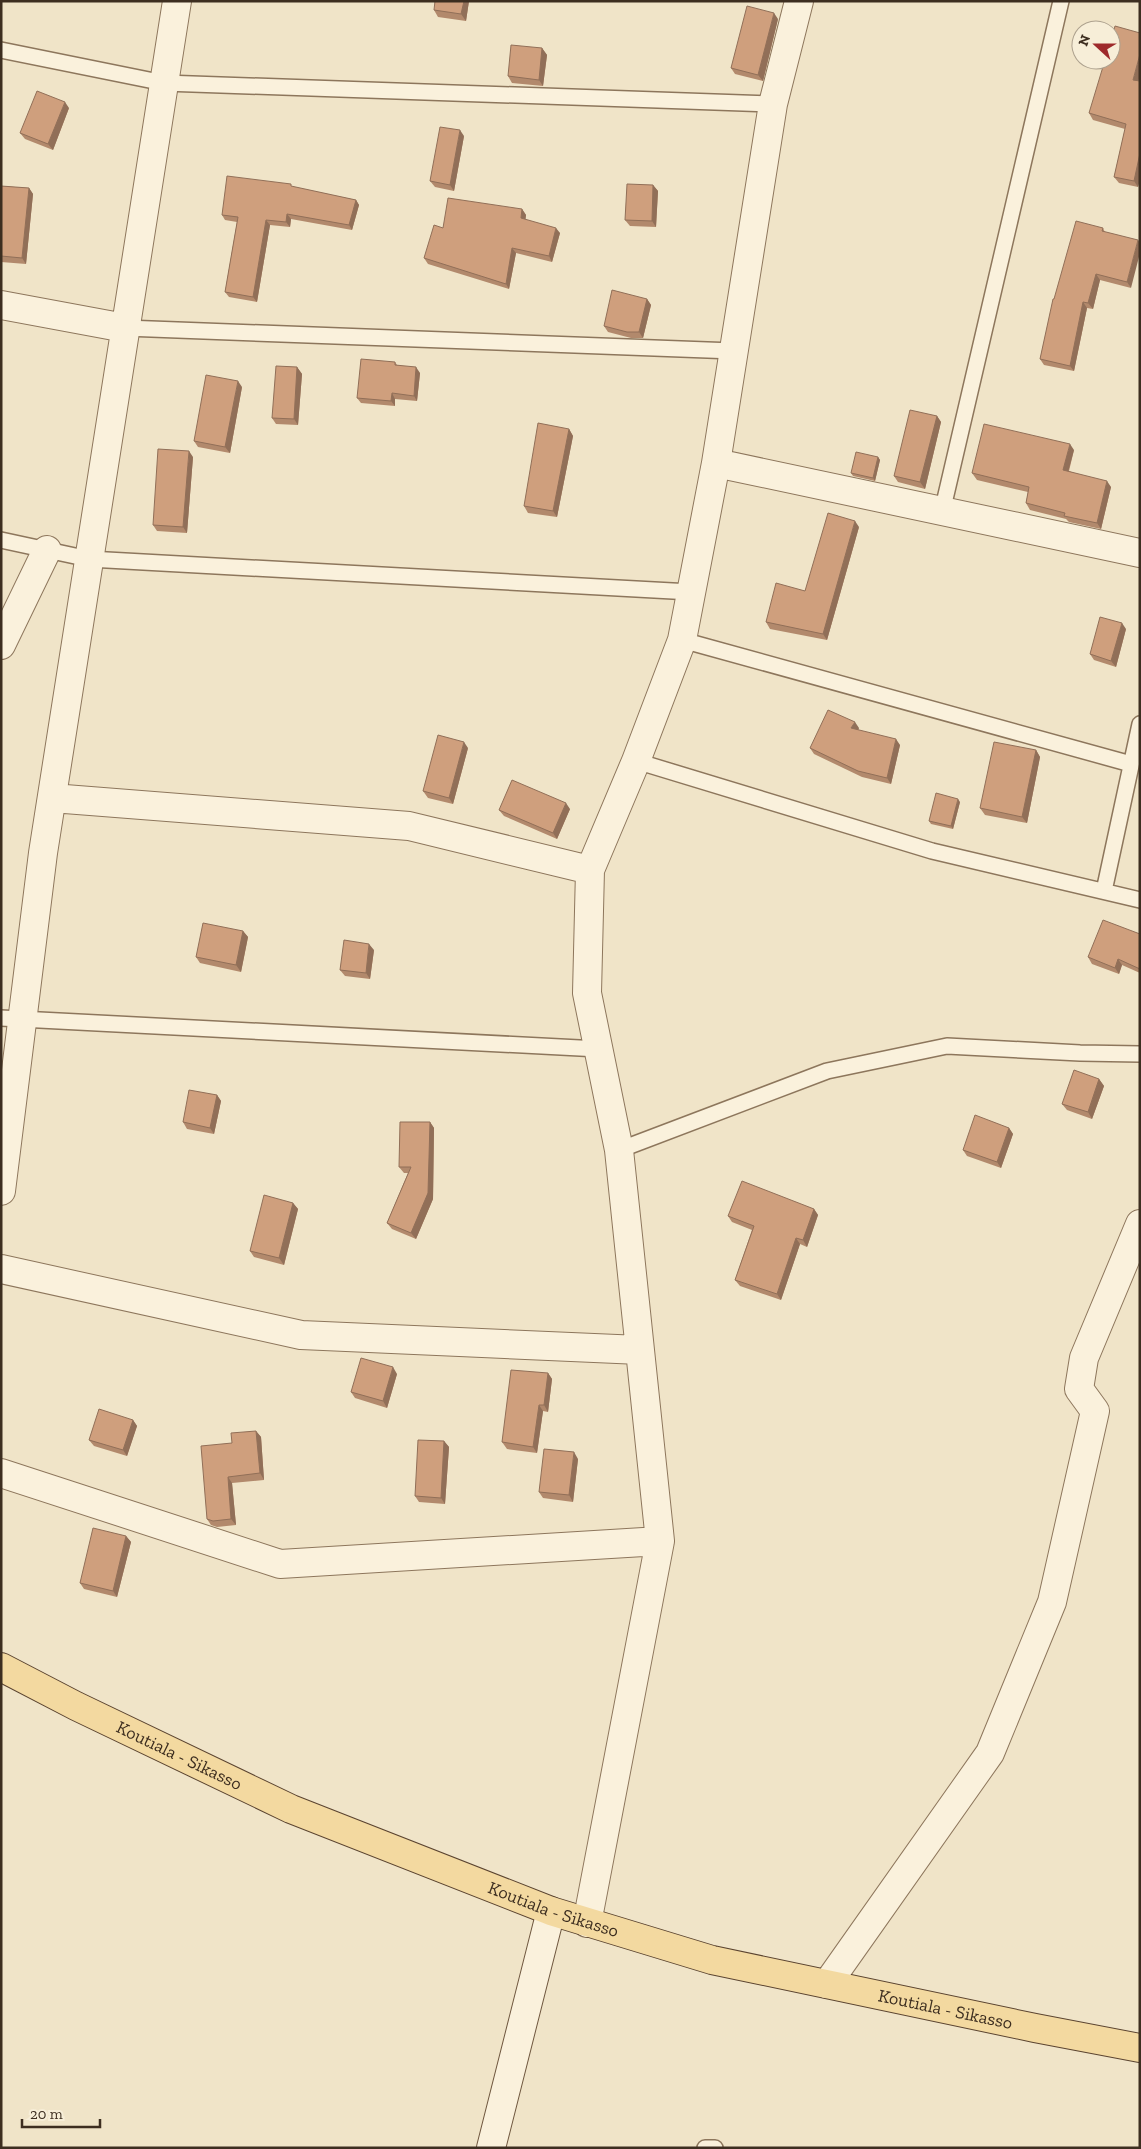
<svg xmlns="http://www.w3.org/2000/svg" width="1141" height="2149" viewBox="0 0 1141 2149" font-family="'Zilla Slab',serif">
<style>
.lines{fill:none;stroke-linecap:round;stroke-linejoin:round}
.lane-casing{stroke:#8d765c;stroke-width:18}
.street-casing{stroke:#8d765c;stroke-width:30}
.secondary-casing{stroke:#6f573f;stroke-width:30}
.primary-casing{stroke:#5b4430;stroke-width:30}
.lane{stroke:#faf1dc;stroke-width:15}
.street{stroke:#faf1dc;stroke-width:28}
.secondary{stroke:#faf1dc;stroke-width:28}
.primary{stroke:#f3d9a0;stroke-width:28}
.wall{fill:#b2896c}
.shaded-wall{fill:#916f58}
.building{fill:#cf9f7d;stroke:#916f58}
.labels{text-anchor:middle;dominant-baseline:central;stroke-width:4.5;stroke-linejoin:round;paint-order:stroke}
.street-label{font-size:18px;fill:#3d2e20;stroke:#f7eed8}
</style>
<rect width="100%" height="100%" fill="#f0e4c8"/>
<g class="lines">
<defs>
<path id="lane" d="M 1,50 L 164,83 L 773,104
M 125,328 L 734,351
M 942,512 L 1061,1
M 1,540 L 89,559 L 691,592
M 682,640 L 1131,764
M 636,761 L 932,851 L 1140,900
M 1104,891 L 1140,724
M 1,1018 L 599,1049
M 619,1150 L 827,1071 L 947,1046 L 1080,1053 L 1140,1054
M 705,2148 L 715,2148"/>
<path id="street" d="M 1,305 L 125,328
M 716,463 L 1140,553
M 1,645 L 47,550
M 52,798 L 409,826 L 590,870
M 1,1191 L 43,853 L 177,1
M 1,1269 L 301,1335 L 640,1350
M 1,1473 L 280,1564 L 660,1541
M 587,1923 L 660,1541 L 619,1150 L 587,993 L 590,870 L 636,761 L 682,640 L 716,463 L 773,104 L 799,1
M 827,1984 L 990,1753 L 1052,1602 L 1095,1411 L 1079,1389 L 1084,1358 L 1140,1224"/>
<path id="secondary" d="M 491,2148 L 551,1911"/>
<g id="primary">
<path id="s1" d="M 1,1667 L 76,1706 L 291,1809 L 551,1911 L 712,1960 L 1035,2028 L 1140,2048"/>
</g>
</defs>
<use href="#lane" class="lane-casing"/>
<use href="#street" class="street-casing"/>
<use href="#secondary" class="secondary-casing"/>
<use href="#primary" class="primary-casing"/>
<use href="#lane" class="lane"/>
<use href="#street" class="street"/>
<use href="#secondary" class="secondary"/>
<use href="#primary" class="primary"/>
</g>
<path class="wall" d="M 469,1 L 466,21 L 438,17 L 434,10 Z
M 778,19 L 763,81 L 735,74 L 731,68 Z
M 542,48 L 547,55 L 543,86 L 512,83 L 508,76 Z
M 1139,81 L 1140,81 L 1140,179 L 1138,187 L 1119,183 L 1114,177 L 1125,129 L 1093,120 L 1089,113 Z
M 69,108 L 53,150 L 25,139 L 20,133 Z
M 464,136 L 454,191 L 435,187 L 430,181 Z
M 653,185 L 658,191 L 656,227 L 630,226 L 625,220 Z
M 1,186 L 29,188 L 33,194 L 26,264 L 1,262 Z
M 293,187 L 356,200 L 359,205 L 352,230 L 291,219 L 290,227 L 270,225 L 257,302 L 229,297 L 225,292 L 237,222 L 225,220 L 222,215 Z
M 522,209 L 526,215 L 525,220 L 560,233 L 552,262 L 516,253 L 509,289 L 428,264 L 424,258 L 443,228 Z
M 1103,228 L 1131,288 L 1100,280 L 1093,309 L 1087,308 L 1074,371 L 1044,365 L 1040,359 L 1054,299 Z
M 647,299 L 651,305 L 643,338 L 631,338 L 608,332 L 604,326 Z
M 395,362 L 397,365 L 420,373 L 417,401 L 395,399 L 395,406 L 361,403 L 357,398 Z
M 297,367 L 302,374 L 298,425 L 276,424 L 272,418 Z
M 242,387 L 230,453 L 198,447 L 194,441 Z
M 937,416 L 941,422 L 925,489 L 898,482 L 894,476 Z
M 569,429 L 573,436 L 557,517 L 528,513 L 524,506 Z
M 1074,450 L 1069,471 L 1111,487 L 1101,529 L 1069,522 L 1066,519 L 1030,510 L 1026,503 L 1028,492 L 977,480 L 972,473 Z
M 193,457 L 187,533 L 157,531 L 153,525 Z
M 878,457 L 880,460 L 875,481 L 853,476 L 851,473 Z
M 859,527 L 827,640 L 770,629 L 766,622 L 805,591 Z
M 1126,629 L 1116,667 L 1094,660 L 1090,654 Z
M 859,728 L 858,730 L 900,745 L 891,784 L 862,777 L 814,754 L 810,748 Z
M 468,748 L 453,804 L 428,798 L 423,791 Z
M 1036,750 L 1040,757 L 1027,823 L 985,815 L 980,808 Z
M 960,802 L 953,829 L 931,824 L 929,821 Z
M 570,809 L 557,839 L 504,816 L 499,810 Z
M 243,931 L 248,937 L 241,972 L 200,963 L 196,957 Z
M 1140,934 L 1140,973 L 1122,965 L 1119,974 L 1092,964 L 1088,957 Z
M 374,950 L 370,979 L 345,976 L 340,970 Z
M 1099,1079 L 1104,1086 L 1092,1119 L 1067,1110 L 1062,1104 Z
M 217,1095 L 221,1101 L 214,1134 L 187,1129 L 183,1122 Z
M 430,1122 L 434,1128 L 433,1199 L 416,1239 L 392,1229 L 387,1223 L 408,1173 L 404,1173 L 399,1167 Z
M 1009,1128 L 1013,1134 L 1001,1168 L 967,1156 L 963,1150 Z
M 293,1203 L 298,1209 L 284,1265 L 254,1257 L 250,1251 Z
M 814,1209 L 818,1215 L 807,1247 L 800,1244 L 781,1300 L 740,1286 L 735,1280 L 752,1230 L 732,1222 L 728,1216 Z
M 548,1373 L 552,1379 L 548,1412 L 543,1411 L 537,1453 L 507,1449 L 502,1442 Z
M 397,1374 L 387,1408 L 355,1398 L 351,1392 Z
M 133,1420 L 137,1426 L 127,1456 L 94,1446 L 89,1440 Z
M 256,1431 L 261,1437 L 264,1480 L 232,1483 L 236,1525 L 217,1527 L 211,1525 L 207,1519 L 232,1443 Z
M 444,1441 L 449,1447 L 445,1504 L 419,1502 L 415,1496 Z
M 578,1459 L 573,1502 L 543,1498 L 539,1492 Z
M 126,1536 L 131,1542 L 117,1597 L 84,1589 L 80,1583 Z"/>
<path class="shaded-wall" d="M 464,1 L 469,1 L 466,21 L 461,14 Z
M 774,13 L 778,19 L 763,81 L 758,75 Z
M 542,48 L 547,55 L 543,86 L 539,80 Z
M 1140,54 L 1140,76 L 1137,86 L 1133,80 Z
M 65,102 L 69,108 L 53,150 L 48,144 Z
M 460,130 L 464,136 L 454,191 L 450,185 Z
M 1140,153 L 1140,179 L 1138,187 L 1134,181 Z
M 653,185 L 658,191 L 656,227 L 652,221 Z
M 29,188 L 33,194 L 26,264 L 22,258 Z
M 356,200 L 359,205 L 352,230 L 349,225 Z
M 522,209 L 526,215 L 525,224 L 521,218 Z
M 287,214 L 291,219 L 290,227 L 286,222 Z
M 266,220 L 270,225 L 257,302 L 253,297 Z
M 556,228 L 560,233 L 552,262 L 549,256 Z
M 1138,240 L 1140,243 L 1140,253 L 1131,288 L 1127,282 Z
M 512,248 L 516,253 L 509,289 L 506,284 Z
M 1096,274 L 1100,280 L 1093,309 L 1088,303 Z
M 647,299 L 651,305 L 643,338 L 639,332 Z
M 1083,302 L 1087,308 L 1074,371 L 1070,366 Z
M 297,367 L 302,374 L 298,425 L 294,419 Z
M 416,367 L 420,373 L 417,401 L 414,396 Z
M 238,381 L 242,387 L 230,453 L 225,447 Z
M 392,393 L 395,399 L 395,406 L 391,401 Z
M 937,416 L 941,422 L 925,489 L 920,482 Z
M 569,429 L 573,436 L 557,517 L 553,511 Z
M 1070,444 L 1074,450 L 1067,476 L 1063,470 Z
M 189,451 L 193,457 L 187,533 L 183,527 Z
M 878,457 L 880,460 L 875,481 L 873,478 Z
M 1107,481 L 1111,487 L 1101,529 L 1097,523 Z
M 855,521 L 859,527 L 827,640 L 823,634 Z
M 1122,623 L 1126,629 L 1116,667 L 1111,661 Z
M 855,722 L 859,728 L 856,735 L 851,728 Z
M 896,739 L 900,745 L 891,784 L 887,778 Z
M 464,742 L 468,748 L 453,804 L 449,798 Z
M 1036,750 L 1040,757 L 1027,823 L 1022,817 Z
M 958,799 L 960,802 L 953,829 L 951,826 Z
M 566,803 L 570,809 L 557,839 L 553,833 Z
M 243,931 L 248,937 L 241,972 L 236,965 Z
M 369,944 L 374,950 L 370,979 L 366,973 Z
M 1118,959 L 1122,965 L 1119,974 L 1115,968 Z
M 1099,1079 L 1104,1086 L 1092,1119 L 1088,1112 Z
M 217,1095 L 221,1101 L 214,1134 L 210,1128 Z
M 430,1122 L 434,1128 L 433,1199 L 416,1239 L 411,1233 Z
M 1009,1128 L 1013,1134 L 1001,1168 L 997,1162 Z
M 293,1203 L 298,1209 L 284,1265 L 279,1258 Z
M 814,1209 L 818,1215 L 807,1247 L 803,1240 Z
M 796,1238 L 800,1244 L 781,1300 L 777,1294 Z
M 393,1367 L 397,1374 L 387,1408 L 383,1401 Z
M 548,1373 L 552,1379 L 548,1412 L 544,1405 Z
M 539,1405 L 543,1411 L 537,1453 L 533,1447 Z
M 133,1420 L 137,1426 L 127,1456 L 123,1450 Z
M 256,1431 L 261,1437 L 264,1480 L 260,1473 Z
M 444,1441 L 449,1447 L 445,1504 L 441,1498 Z
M 574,1452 L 578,1459 L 573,1502 L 569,1495 Z
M 228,1477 L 232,1483 L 236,1525 L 231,1519 Z
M 126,1536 L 131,1542 L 117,1597 L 113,1591 Z"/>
<path class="building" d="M 435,1 L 464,1 L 461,14 L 434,10 Z
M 747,6 L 774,13 L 758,75 L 731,68 Z
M 1115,26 L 1140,33 L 1140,54 L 1133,80 L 1140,81 L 1140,153 L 1134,181 L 1114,177 L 1126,124 L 1089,113 L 1105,60 L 1111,60 L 1111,40 Z
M 511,45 L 542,48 L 539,80 L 508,76 Z
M 37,91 L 65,102 L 48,144 L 20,133 Z
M 440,127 L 460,130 L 450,185 L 430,181 Z
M 227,176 L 291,184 L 291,186 L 356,200 L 349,225 L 287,214 L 286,222 L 266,220 L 253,297 L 225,292 L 238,217 L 222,215 Z
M 627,184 L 653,185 L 652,221 L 625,220 Z
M 1,186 L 29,188 L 22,258 L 1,256 Z
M 448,198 L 522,209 L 521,218 L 556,228 L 549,256 L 512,248 L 506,284 L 424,258 L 434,225 L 443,228 Z
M 1076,221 L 1103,228 L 1102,231 L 1138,240 L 1127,282 L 1096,274 L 1088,303 L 1083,302 L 1070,366 L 1040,359 L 1053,299 L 1054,299 Z
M 612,290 L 647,299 L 639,332 L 627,332 L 604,326 Z
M 361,359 L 395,362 L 395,365 L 416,367 L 414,396 L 392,393 L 391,401 L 357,398 Z
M 276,366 L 297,367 L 294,419 L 272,418 Z
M 206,375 L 238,381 L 225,447 L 194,441 Z
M 910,410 L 937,416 L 920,482 L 894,476 Z
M 538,423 L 569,429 L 553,511 L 524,506 Z
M 984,424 L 1070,444 L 1063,470 L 1107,481 L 1097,523 L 1064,516 L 1065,513 L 1026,503 L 1029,487 L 972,473 Z
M 158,449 L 189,451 L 183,527 L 153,525 Z
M 856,452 L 878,457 L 873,478 L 851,473 Z
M 828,513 L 855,521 L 823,634 L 766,622 L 776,583 L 805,591 Z
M 1100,617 L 1122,623 L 1111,661 L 1090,654 Z
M 828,710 L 855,722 L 851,728 L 896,739 L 887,778 L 858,771 L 810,748 Z
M 438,735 L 464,742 L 449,798 L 423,791 Z
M 994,742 L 1036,750 L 1022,817 L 980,808 Z
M 512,780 L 566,803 L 553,833 L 499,810 Z
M 936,793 L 958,799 L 951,826 L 929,821 Z
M 1103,920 L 1140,934 L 1140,969 L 1118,959 L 1115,968 L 1088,957 Z
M 203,923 L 243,931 L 236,965 L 196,957 Z
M 344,940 L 369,944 L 366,973 L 340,970 Z
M 1074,1070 L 1099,1079 L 1088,1112 L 1062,1104 Z
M 189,1090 L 217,1095 L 210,1128 L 183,1122 Z
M 975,1115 L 1009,1128 L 997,1162 L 963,1150 Z
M 400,1122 L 430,1122 L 428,1193 L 411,1233 L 387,1223 L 411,1167 L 399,1167 Z
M 742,1181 L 814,1209 L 803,1240 L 796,1238 L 777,1294 L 735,1280 L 754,1226 L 728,1216 Z
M 264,1195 L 293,1203 L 279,1258 L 250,1251 Z
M 361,1358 L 393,1367 L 383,1401 L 351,1392 Z
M 511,1370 L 548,1373 L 544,1405 L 539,1405 L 533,1447 L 502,1442 Z
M 99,1409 L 133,1420 L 123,1450 L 89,1440 Z
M 256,1431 L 260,1473 L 228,1477 L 231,1519 L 213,1521 L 207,1519 L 201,1446 L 232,1443 L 231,1433 Z
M 418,1440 L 444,1441 L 441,1498 L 415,1496 Z
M 544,1449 L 574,1452 L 569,1495 L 539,1492 Z
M 93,1528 L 126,1536 L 113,1591 L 80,1583 Z"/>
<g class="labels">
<g class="street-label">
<text stroke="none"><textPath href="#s1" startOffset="199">Koutiala - Sikasso</textPath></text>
<text stroke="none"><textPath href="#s1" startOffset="604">Koutiala - Sikasso</textPath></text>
<text stroke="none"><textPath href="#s1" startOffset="1009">Koutiala - Sikasso</textPath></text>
</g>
</g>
<rect width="1141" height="2149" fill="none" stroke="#3d2e20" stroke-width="5"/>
<g transform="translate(1096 45) rotate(291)"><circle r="24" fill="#f7eed8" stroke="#ada18e"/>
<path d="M0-4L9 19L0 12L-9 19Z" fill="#9e2a2b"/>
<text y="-8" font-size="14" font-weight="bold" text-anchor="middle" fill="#3d2e20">N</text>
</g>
<path d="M22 2119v8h78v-8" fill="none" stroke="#3d2e20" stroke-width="2.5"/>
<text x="30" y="2119" font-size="15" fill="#3d2e20" stroke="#f7eed8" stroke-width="4" paint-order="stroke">20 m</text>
</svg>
